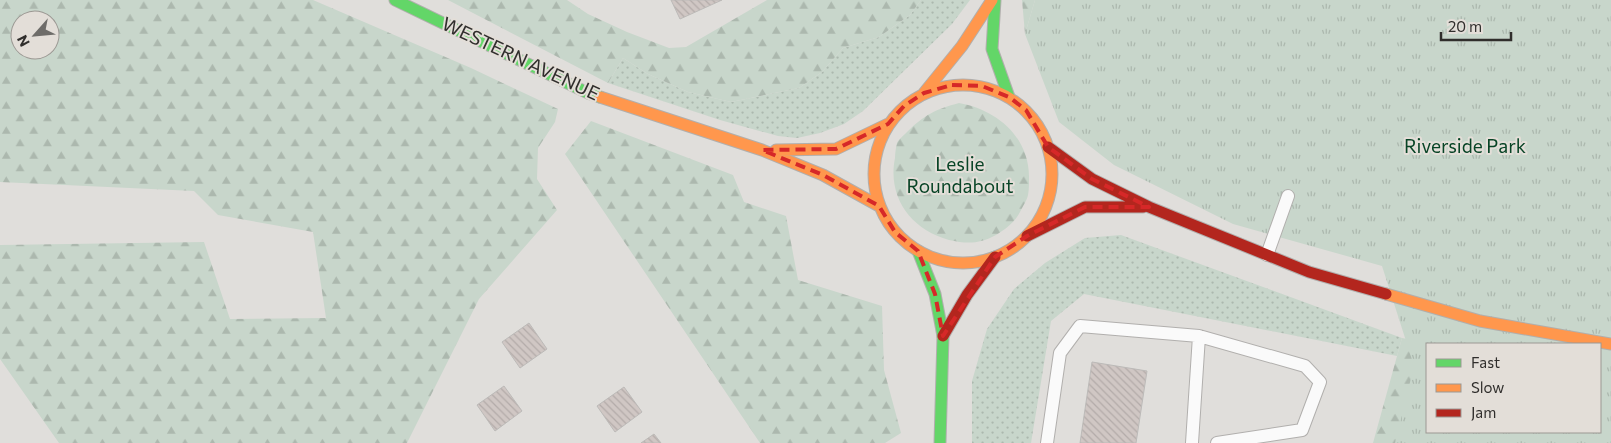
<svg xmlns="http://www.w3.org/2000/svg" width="1611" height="443" viewBox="0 0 1611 443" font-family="Commissioner,sans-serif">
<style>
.grass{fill:url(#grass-dots)}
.forest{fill:url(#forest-firs);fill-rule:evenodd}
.park{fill:url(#park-tufts);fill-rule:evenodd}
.building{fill:url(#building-back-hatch);stroke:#bcbab8}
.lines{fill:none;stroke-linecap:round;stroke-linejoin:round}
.lane-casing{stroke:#b1afad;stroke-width:14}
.fast-casing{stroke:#b1afad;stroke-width:13}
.slow-casing{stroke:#b1afad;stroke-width:13}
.jam-casing{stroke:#b1afad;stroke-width:13}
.lane{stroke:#fafafa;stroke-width:12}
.fast{stroke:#63d668;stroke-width:11}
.slow{stroke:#ff974d;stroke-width:11}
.jam{stroke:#b3261e;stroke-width:11}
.marked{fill:none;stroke:#d62828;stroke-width:4;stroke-dasharray:10 6;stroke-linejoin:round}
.labels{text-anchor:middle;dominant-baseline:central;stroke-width:4;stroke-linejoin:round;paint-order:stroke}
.street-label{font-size:19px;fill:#302e2c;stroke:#e3ded8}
.park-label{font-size:19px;fill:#084426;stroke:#e3ded8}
</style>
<defs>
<pattern id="grass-dots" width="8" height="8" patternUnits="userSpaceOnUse" patternTransform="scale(1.25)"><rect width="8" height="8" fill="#c8d6cb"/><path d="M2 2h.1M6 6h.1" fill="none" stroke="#acb8ae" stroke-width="1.8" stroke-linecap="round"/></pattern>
<pattern id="forest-firs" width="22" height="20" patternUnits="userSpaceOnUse" patternTransform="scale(1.25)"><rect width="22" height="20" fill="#c8d6cb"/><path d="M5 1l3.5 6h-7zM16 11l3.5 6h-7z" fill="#acb8ae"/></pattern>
<pattern id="park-tufts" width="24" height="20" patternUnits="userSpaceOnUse" patternTransform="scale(1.25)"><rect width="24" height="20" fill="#c8d6cb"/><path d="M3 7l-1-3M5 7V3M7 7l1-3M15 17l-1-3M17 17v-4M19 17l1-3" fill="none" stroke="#acb8ae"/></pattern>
<pattern id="building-back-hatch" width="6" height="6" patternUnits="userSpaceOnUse" patternTransform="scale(1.25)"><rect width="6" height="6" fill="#d0c7c4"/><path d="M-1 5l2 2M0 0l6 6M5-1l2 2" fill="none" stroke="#b3aba9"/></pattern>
</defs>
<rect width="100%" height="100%" fill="#e0dedb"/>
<path class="grass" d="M 921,0 L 970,0 L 952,24 L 863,111 L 844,124 L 820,133 L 797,138 L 778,136 L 720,120 L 608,83 L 623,58 L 648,74 L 688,92 L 731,102 L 799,88 L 822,72 L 843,48 L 879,37 L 910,15 Z
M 1121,235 L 1402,338 L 1397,356 L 1084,294 L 1051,321 L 1031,443 L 972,443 L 972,381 L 987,329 L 1014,289 L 1045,263 L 1085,238 Z"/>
<path class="forest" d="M 0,0 L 313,0 L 471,68 L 558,109 L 555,122 L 538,148 L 537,179 L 557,210 L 479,299 L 407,443 L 59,443 L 0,359 L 0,245 L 204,242 L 230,319 L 326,318 L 313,232 L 218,215 L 194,191 L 0,182 ZM 20,20 L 50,20 L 50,50 L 20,50 Z
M 448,0 L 567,0 L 588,14 L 627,32 L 669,48 L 686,47 L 767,0 L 921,0 L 910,15 L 879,37 L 843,48 L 822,72 L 799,88 L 731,102 L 688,92 L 648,74 L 623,58 L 608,83 Z
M 1022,0 L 1035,0 L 1025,34 Z
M 959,103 C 998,110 1030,138 1029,179 C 1029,184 1029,190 1028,195 C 1027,200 1023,206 1020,212 C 1015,222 1006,229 996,235 C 980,244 967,244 949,240 C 911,230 887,197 895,158 C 895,153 896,147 897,143 C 899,139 904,135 907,132 C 924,115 936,109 959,103 Z
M 591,121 L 733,175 L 744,202 L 786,216 L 798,280 L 882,306 L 884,370 L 901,433 L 885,443 L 760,443 L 565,154 Z
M 1402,338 L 1436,344 L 1427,344 L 1427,432 L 1600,432 L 1611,443 L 1373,443 Z"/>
<path class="park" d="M 1035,0 L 1611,0 L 1611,443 L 1395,443 L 1414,366 L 1382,266 L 1233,224 L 1114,165 L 1059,122 L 1025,34 ZM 1427,344 L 1600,344 L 1600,432 L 1427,432 Z"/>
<path class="building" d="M 671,0 L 722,0 L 680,19 Z
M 529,323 L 547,349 L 520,368 L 502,342 Z
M 1092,362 L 1147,371 L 1136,443 L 1080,443 Z
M 504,386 L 522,411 L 495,431 L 477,405 Z
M 624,387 L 642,412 L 615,432 L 597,406 Z
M 654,434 L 661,443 L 641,443 Z"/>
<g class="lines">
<defs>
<path id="lane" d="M 1267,255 L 1288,196
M 1047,443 L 1060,353 L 1080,326 L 1199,336 L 1305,366 L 1320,382 L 1302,430 L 1217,443
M 1192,443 L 1199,336"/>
<path id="fast" d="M 395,0 L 588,93 L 600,97
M 995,0 L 992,49 L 1009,97
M 918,251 L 935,294 L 943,336 L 940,443"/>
<path id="slow" d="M874 174a89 89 0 1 1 178 0a89 89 0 1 1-178 0Z
M 924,93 L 962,46 L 992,0
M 600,97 L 762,150 L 823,175 L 879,206
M 776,150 L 836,149 L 888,124
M 1386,294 L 1480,321 L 1611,344"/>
<path id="jam" d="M 1048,147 L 1092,179 L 1149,207 L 1309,272 L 1386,294
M 1027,236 L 1085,207 L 1143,207
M 943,336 L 967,295 L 995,257"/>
</defs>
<use href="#lane" class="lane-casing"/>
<use href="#fast" class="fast-casing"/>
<use href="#slow" class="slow-casing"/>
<use href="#jam" class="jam-casing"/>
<use href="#lane" class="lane"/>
<use href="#fast" class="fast"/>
<use href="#slow" class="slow"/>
<use href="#jam" class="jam"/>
</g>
<path class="marked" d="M 952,85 L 982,86 L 1009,97 L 1026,110 L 1048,147 L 1092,179 L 1149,207 L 1085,207 L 1027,236 L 995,257 L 943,336 L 935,294 L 918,251 L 895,232 L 879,206 L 823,175 L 762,150 L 836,149 L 888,124 L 904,106 L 924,93 Z"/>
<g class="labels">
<g class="street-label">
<text transform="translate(521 58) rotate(25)">WESTERN AVENUE</text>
</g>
<g class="park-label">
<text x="1465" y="145">Riverside Park</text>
<text x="960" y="163">Leslie<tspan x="960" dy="22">Roundabout</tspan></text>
</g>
</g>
<rect x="1426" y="343" width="175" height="90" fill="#e3ded8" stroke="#9b9893"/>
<rect x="1436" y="359" width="25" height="8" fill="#63d668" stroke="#9b9893"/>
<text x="1471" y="368" font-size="15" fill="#302e2c">Fast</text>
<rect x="1436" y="384" width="25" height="8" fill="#ff974d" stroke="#9b9893"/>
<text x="1471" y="393" font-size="15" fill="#302e2c">Slow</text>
<rect x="1436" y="409" width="25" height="8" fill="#b3261e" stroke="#9b9893"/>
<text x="1471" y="418" font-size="15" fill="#302e2c">Jam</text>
<g transform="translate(35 35) rotate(243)"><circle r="24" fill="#e3ded8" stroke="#9b9893"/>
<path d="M0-4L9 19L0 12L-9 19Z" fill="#6e6c69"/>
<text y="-8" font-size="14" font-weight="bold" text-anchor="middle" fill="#302e2c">N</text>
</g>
<path d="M1441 32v8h70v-8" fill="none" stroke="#302e2c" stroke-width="2.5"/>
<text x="1448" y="32" font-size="15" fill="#302e2c" stroke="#e3ded8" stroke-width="4" paint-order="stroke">20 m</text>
</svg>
